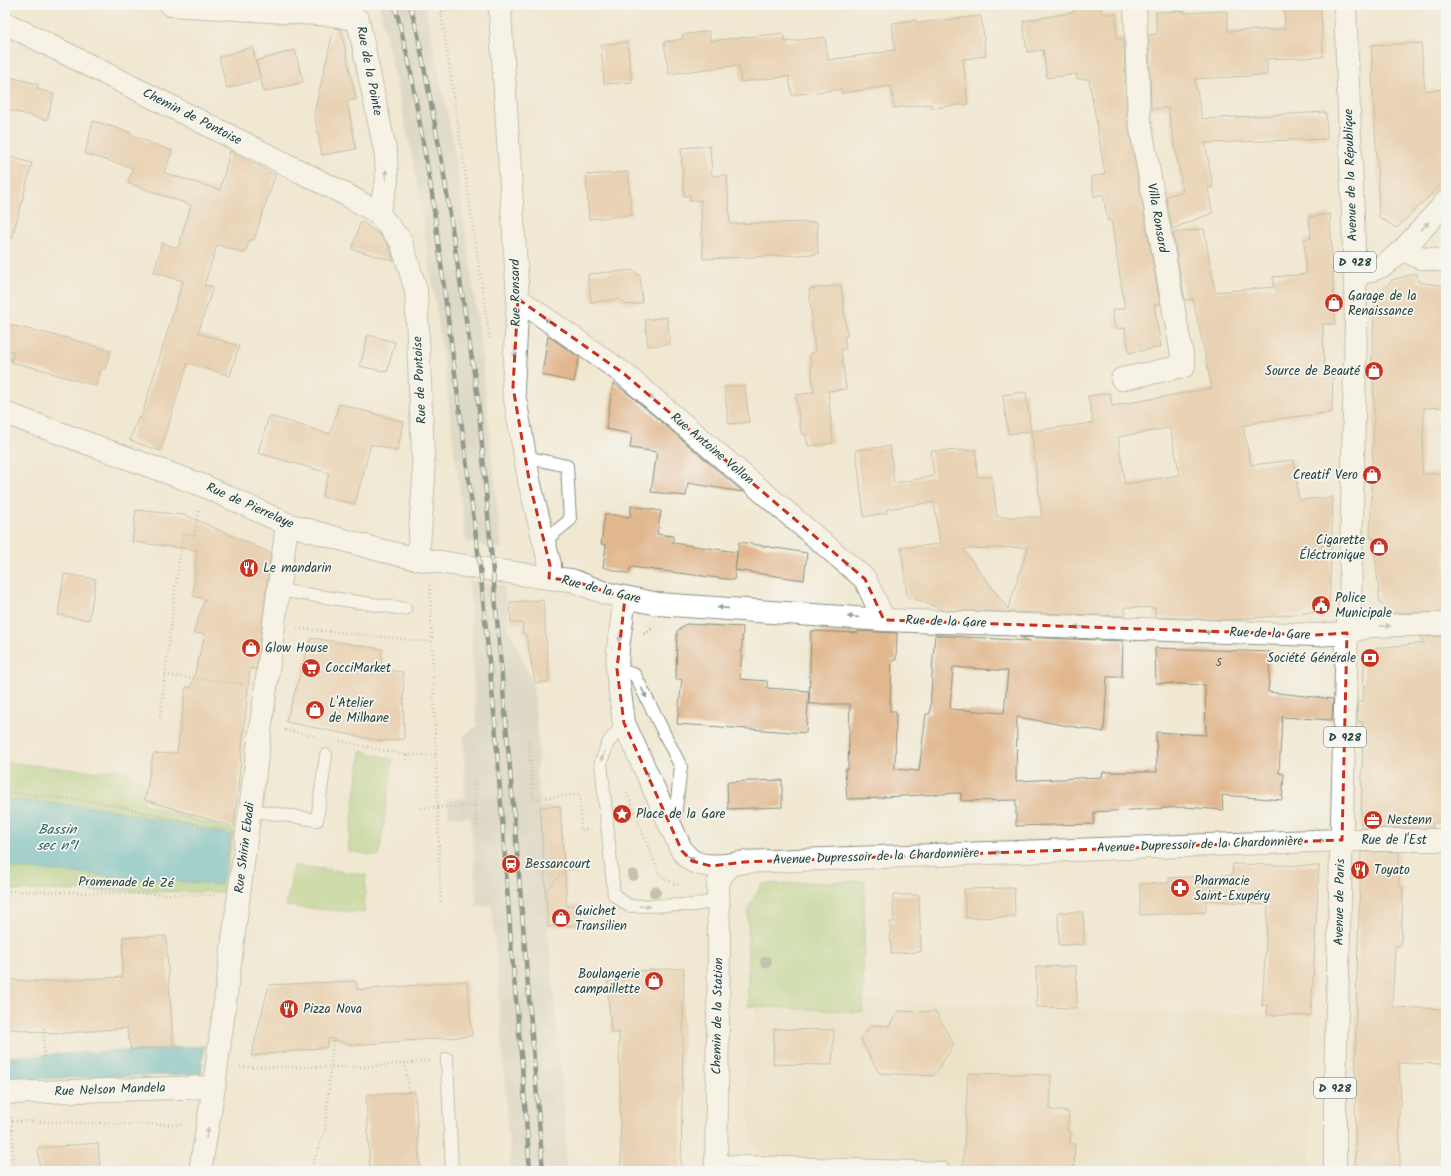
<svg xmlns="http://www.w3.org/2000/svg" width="1451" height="1176" viewBox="0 0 1451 1176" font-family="Kalam,sans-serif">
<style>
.built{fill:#e5dbba}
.industrial{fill:#c7c5b8}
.green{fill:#a2cc78;stroke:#608456}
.water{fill:#47b3c4;stroke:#33787c}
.building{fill:#e1b78e;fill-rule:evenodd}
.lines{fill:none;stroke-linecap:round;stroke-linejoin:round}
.service-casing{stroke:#889282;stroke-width:14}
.minor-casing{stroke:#889282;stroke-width:24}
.tertiary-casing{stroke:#889282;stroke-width:24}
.secondary-casing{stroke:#889282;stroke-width:24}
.primary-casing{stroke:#889282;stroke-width:24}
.path{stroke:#889282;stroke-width:2.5;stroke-dasharray:1 3;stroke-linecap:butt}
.service{stroke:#fff;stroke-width:12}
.minor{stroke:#fff;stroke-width:22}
.tertiary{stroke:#fff;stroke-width:22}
.secondary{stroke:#fff;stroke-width:22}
.primary{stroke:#fff;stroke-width:22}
.rail-casing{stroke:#1f3d34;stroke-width:4.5}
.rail{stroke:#f6f6f2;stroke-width:3;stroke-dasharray:9;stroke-linecap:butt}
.tree{fill:#8b9a82}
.oneway{fill:#8f9e9a}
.marked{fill:none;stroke:#c8321e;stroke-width:3;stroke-dasharray:8 5;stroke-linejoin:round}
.labels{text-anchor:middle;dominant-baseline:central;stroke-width:3.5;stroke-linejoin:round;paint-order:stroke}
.number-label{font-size:11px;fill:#505c4a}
.shield{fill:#f6f6f2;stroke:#60746d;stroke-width:1}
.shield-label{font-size:12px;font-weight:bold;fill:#1f3d34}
.street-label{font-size:13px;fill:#1f3d34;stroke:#f6f6f2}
.poi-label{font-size:13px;fill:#1f3d34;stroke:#f6f6f2;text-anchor:start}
.water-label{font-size:14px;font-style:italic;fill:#2b605f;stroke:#f6f6f2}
</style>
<rect width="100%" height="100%" fill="#f6f6f2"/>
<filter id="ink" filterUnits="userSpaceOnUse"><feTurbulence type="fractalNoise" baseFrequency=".025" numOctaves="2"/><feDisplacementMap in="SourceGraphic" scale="8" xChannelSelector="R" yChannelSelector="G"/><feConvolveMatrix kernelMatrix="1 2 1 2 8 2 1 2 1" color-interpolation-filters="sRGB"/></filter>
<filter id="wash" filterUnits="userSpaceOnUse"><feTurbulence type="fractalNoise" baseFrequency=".012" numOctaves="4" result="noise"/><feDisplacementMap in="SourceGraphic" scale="16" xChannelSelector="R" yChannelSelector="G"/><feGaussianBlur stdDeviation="0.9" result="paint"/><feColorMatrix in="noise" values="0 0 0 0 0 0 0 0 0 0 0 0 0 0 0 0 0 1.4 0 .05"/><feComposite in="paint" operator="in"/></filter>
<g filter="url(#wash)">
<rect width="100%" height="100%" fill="#f0e8d1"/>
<path class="built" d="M 863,999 L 1044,1007 L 1311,1016 L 1310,1171 L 757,1171 L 758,1150 L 752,1144 L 742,1040 L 754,1026 L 755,1007 L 863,1012 Z"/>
<path class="industrial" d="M 379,5 L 425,5 L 453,142 L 477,314 L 502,549 L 466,542 L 438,319 L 414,164 Z
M 469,581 L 504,585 L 508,627 L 533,684 L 539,750 L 536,772 L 540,807 L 560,806 L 567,906 L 579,905 L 581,925 L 548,927 L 566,1132 L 566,1171 L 511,1171 L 492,905 L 476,906 L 474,853 L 470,817 L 449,817 L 447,799 L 465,798 L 464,735 L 477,726 L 473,674 Z"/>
<path class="green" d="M 361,751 L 393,759 L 379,856 L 348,851 Z
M 5,762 L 97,772 L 117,768 L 146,784 L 143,804 L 234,831 L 223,892 L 5,890 Z
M 294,865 L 366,875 L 364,913 L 286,906 Z
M 865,881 L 863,1012 L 748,1006 L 748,909 L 762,884 Z"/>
<path class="water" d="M 5,799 L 103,808 L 231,835 L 221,885 L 5,867 Z
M 204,1046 L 201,1074 L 5,1080 L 5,1057 Z"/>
<g id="blocks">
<path class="building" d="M 1074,5 L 1101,5 L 1102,14 L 1116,14 L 1117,39 L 1124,38 L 1126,110 L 1160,304 L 1154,305 L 1161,347 L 1129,353 L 1125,328 L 1115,329 L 1112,310 L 1125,308 L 1111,220 L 1108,221 L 1103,194 L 1094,196 L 1091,177 L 1105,174 L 1089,79 L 1077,79 L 1077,74 L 1047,78 L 1043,50 L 1027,52 L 1023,21 L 1074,12 Z
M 1321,8 L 1323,57 L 1267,59 L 1267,75 L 1195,79 L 1202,119 L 1326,112 L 1327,139 L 1205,143 L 1213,187 L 1208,188 L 1212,213 L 1172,229 L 1166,196 L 1183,192 L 1168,108 L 1151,109 L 1149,35 L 1157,34 L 1156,12 L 1184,11 L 1184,13 L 1227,11 L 1228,31 L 1285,29 L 1284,9 Z
M 981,16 L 986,56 L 963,59 L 968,104 L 932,108 L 931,104 L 894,108 L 891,86 L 842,93 L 841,89 L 792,95 L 789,76 L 741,82 L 739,65 L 669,74 L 664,42 L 683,39 L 682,35 L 709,31 L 710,41 L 784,33 L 785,42 L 825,37 L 828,60 L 886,52 L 886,51 L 895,50 L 892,23 L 916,20 L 917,23 Z
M 334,28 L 341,29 L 356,100 L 347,101 L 356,149 L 322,155 L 314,114 Z
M 627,42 L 632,82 L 604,84 L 601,45 Z
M 1421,43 L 1425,91 L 1446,89 L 1446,180 L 1397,228 L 1379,217 L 1378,196 L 1379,196 L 1372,74 L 1373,73 L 1371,45 Z
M 252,47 L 261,79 L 227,88 L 219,57 Z
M 295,50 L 303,82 L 264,92 L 256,61 Z
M 5,76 L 38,84 L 37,89 L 54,94 L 47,120 L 5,109 Z
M 93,121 L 132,133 L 131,135 L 172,151 L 164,173 L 220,190 L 230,151 L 275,175 L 254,240 L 250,239 L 245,253 L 217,245 L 204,285 L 213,287 L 198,333 L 239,346 L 230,376 L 188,363 L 160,451 L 130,440 L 138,418 L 141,418 L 183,281 L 154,272 L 162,243 L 178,248 L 191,205 L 128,183 L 133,168 L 85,154 Z
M 710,146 L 712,176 L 727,175 L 730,224 L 817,222 L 818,254 L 703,259 L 701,200 L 690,201 L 690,195 L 684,196 L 681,148 Z
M 5,156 L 32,163 L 12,238 L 5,237 Z
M 628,172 L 632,215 L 589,219 L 586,175 Z
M 1330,214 L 1335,324 L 1323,324 L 1324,369 L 1333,368 L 1332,412 L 1263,421 L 1243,426 L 1251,465 L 1294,460 L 1299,500 L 1333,497 L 1329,611 L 1231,620 L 1155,617 L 1155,608 L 1125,607 L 1125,616 L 944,610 L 907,596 L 901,548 L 940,544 L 934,502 L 886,509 L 887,513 L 864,517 L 856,450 L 890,446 L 894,483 L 934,476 L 931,451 L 976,450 L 977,477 L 992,477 L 997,517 L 1042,517 L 1031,431 L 1093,423 L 1088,396 L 1110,393 L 1112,406 L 1212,388 L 1193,299 L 1185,300 L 1173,233 L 1204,229 L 1215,292 L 1274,287 L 1273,277 L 1306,274 L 1304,239 L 1311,238 L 1309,217 ZM 1170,428 L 1180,475 L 1125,484 L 1118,437 ZM 1028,547 L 1008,609 L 963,549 Z
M 361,221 L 380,235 L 388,244 L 394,261 L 352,249 Z
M 633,270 L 640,276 L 642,303 L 627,305 L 620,299 L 591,302 L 588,274 Z
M 1417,273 L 1418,282 L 1446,286 L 1446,407 L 1424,408 L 1422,474 L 1446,473 L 1446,612 L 1391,613 L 1380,603 L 1373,537 L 1370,537 L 1374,409 L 1374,378 L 1371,378 L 1374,318 L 1377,296 L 1392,280 Z
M 841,285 L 847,336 L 844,336 L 846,349 L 841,349 L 846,389 L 828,391 L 833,443 L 808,446 L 806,434 L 801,434 L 796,395 L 814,392 L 810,353 L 815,352 L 809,289 Z
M 667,317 L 670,344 L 648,346 L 645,320 Z
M 5,324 L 67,338 L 111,351 L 105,369 L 102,368 L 96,386 L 51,373 L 51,372 L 11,362 L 14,352 L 5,349 Z
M 368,335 L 395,342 L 387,372 L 360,366 Z
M 548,336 L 579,357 L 574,382 L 542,375 Z
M 613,383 L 631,396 L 743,492 L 688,483 L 686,496 L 651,492 L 657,452 L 630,448 L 632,434 L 606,429 Z
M 745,385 L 749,422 L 729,424 L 724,387 Z
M 1026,392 L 1031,431 L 1008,434 L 1003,395 Z
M 339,404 L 404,422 L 397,451 L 371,444 L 355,504 L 322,497 L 329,473 L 258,453 L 269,416 L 330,434 Z
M 631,506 L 661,511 L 657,534 L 673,536 L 673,543 L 737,552 L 735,570 L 739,542 L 807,553 L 804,580 L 735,570 L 734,580 L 631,567 L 628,574 L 603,567 L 606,545 L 601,544 L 605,514 L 630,517 Z
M 136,510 L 185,515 L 271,553 L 256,669 L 250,668 L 234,827 L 145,800 L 153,754 L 177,753 L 186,687 L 191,688 L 205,634 L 193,633 L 205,599 L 193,596 L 197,550 L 132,542 Z
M 64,574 L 96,579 L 89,620 L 58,615 Z
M 543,600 L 549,681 L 535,683 L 526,634 L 523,634 L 522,623 L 511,623 L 510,602 Z
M 686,624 L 743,627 L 740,679 L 767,681 L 767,688 L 809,691 L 806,733 L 677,724 L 682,679 L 676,679 L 677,631 Z
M 811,631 L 858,633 L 858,631 L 897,633 L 896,660 L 892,660 L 890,711 L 896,711 L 895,769 L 919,771 L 926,714 L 930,714 L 933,657 L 935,635 L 1030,641 L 1020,637 L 1123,641 L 1122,677 L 1107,677 L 1104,732 L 1017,717 L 1016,781 L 1102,777 L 1103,772 L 1157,772 L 1156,732 L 1206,735 L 1205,685 L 1156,683 L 1155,648 L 1271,652 L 1268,692 L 1333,699 L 1332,720 L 1282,717 L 1279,773 L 1284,774 L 1282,800 L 1222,795 L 1223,810 L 1185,807 L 1094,812 L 1094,824 L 1016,826 L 1016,800 L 961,801 L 961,793 L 883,797 L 883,798 L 847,799 L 845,769 L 848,769 L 850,704 L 809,704 ZM 953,667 L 1008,671 L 1004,713 L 950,709 Z
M 1446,636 L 1446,823 L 1433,823 L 1433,828 L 1361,828 L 1363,722 L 1357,721 L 1358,701 L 1363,702 L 1364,666 L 1376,648 L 1425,643 L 1419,637 Z
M 311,638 L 382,649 L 381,669 L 403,672 L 404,739 L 382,741 L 286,722 Z
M 782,780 L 782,807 L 728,809 L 727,782 Z
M 560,806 L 567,906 L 579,905 L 581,925 L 548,927 L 540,807 Z
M 1361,852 L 1399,852 L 1399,886 L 1403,888 L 1401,946 L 1395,946 L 1392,1007 L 1446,1009 L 1446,1064 L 1399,1063 L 1401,1105 L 1399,1105 L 1400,1171 L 1355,1171 L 1356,1006 Z
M 1233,864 L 1319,866 L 1311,1016 L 1267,1015 L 1268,1005 L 1262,1006 L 1268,905 L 1206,900 L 1206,912 L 1140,915 L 1140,884 L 1169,883 L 1169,878 L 1232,875 Z
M 1014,888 L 1015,917 L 966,918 L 964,889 Z
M 893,895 L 919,895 L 921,952 L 891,953 L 890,922 L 894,922 Z
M 1058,912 L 1083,912 L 1084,944 L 1059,945 Z
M 166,936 L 173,1047 L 131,1050 L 127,1028 L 54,1034 L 5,1028 L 5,979 L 38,982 L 122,977 L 123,937 Z
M 1076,966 L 1077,1008 L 1037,1007 L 1036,967 Z
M 684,968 L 681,1171 L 621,1171 L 619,1032 L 611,1033 L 607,973 Z
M 355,981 L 357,990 L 467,981 L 472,1036 L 352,1045 L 329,1038 L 327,1047 L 251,1056 L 269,985 Z
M 898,1011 L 936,1012 L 954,1045 L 933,1076 L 879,1073 L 861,1040 L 871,1025 L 889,1026 Z
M 774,1029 L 834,1030 L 832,1065 L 773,1064 Z
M 968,1073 L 1051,1075 L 1050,1110 L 1069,1112 L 1067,1131 L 1071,1131 L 1070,1144 L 1075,1144 L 1074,1171 L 963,1171 Z
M 415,1092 L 420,1171 L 370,1171 L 366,1095 Z
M 98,1143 L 100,1171 L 40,1171 L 38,1148 Z"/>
</g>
</g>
<g filter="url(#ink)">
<use href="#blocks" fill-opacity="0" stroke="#889282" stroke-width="1"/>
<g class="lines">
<defs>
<path id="service" d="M 526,457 L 567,466 L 570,520 L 543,542
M 278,590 L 405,609
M 617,669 L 635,675 L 681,767 L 675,816 L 670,826
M 624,723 L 608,743 L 601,762 L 614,895 L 629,906 L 693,905 L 717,901
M 250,810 L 317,820 L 326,755
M 447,1059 L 452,1171
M 716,1161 L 942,1168"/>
<path id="minor" d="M 171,5 L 334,15 L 358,20 L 386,155 L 387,182 L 378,213
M 503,5 L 500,11 L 518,299 L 513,387 L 530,485 L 550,565 L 549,578
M 5,23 L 345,194 L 378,213 L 401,241 L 416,290 L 424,479 L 418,559
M 1403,250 L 1422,258 L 1446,261
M 1355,276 L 1383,266 L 1403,250 L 1446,202
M 518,299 L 623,373 L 865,579 L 884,620
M 1122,379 L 1184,366 L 1139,117 L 1135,5
M 5,1093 L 214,1087
M 200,1171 L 214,1087 L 287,524
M 716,1171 L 719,944 L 718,884 L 722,875 L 730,865"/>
<path id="tertiary" d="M 1347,633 L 1368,626 L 1446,624
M 1342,840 L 1446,840"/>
<path id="secondary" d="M 5,413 L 204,486 L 287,524 L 379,550 L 418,559 L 549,578 L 571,580 L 605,593 L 658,604 L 884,620 L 1316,635 L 1347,633
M 625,598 L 618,648 L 617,669 L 624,723 L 682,851 C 685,854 688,858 691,860 C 704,869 729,865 744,862 L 1342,840"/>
<path id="primary" d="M 1335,1171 L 1335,1083 L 1347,633 L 1350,605 L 1356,320 L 1353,216 L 1345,5"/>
</defs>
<use href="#service" class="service-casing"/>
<use href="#minor" class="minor-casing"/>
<use href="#tertiary" class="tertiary-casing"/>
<use href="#secondary" class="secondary-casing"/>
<use href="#primary" class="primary-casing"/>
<path class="path" d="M 440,5 L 490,339
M 442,11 L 477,9
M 430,585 L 441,905
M 297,628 L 431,642
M 644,634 L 653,628
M 165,675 L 242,684
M 160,718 L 176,582 L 183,534 L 194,535 L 199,510
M 285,730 L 319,737
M 529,740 L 533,799 L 580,794 L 581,831 L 588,829
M 340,741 L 406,755 L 436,755
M 406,755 L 406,762
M 474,781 L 477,829
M 5,792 L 98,802 L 223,830
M 627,793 L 658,871 C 663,879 669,882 678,885
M 421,808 L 476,806
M 5,891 L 214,895
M 546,891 L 564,870 L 582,869
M 44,1028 L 44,1067
M 405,1063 L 409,1093
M 240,1067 L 364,1067 L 429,1061
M 12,1117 L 12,1121 L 184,1125
M 12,1121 L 13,1171
M 310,1171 L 325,1131 L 333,1039"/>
<use href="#service" class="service"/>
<use href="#minor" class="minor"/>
<use href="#tertiary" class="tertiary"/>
<use href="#secondary" class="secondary"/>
<use href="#primary" class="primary"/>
<defs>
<path id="rail" d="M 395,5 L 410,67 L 432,194 L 480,568 L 495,722 L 512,956 L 522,1065 L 530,1171
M 410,5 L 418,35 L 442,162 L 478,399 L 516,839 L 543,1171"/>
</defs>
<use href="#rail" class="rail-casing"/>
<use href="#rail" class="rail"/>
</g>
<g class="tree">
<circle cx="633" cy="875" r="6"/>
<circle cx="655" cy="892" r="6"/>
<circle cx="766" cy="962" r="6"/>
</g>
<defs><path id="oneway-solid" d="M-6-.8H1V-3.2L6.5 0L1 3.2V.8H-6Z"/></defs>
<g class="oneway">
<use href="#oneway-solid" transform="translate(386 175) rotate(-91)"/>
<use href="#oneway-solid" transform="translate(1425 226) rotate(-48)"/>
<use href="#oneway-solid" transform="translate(549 321) rotate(-145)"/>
<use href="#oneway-solid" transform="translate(515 352) rotate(93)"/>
<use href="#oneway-solid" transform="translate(653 399) rotate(-140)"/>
<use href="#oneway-solid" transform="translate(848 565) rotate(-140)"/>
<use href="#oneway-solid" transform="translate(723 608) rotate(-176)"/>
<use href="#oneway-solid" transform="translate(853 617) rotate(-176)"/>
<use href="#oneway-solid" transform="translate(1385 626) rotate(-2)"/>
<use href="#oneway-solid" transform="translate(1080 627) rotate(-178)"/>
<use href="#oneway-solid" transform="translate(1210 632) rotate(-178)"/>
<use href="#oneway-solid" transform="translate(620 636) rotate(99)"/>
<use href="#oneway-solid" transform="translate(644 693) rotate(64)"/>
<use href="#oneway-solid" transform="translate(603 756) rotate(110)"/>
<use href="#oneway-solid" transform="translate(646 772) rotate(66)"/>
<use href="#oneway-solid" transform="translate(1319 841) rotate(-2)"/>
<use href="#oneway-solid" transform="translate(995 853) rotate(-2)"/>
<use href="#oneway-solid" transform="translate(690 858) rotate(35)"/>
<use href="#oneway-solid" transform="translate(645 906) rotate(-1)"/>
<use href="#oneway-solid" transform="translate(207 1133) rotate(-79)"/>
</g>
</g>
<path d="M0 0H1451V1176H0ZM 518,299 L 623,373 L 865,579 L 884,620 L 1316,635 L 1347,633 L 1342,840 L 744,862 L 711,866 L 692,861 L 682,851 L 624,723 L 617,669 L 625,598 L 574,581 L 549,578 L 550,565 L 530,485 L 513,387 Z" fill="#f0e8d1" fill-opacity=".55" fill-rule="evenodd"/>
<path class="marked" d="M 518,299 L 623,373 L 865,579 L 884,620 L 1316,635 L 1347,633 L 1342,840 L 744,862 L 711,866 L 692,861 L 682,851 L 624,723 L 617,669 L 625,598 L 574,581 L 549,578 L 550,565 L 530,485 L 513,387 Z"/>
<defs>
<symbol id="shop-disc" viewBox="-11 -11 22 22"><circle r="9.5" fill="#c8321e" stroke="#f6f6f2"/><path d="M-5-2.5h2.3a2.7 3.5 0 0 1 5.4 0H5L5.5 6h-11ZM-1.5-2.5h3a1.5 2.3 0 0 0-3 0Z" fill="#fff"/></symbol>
<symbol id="restaurant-disc" viewBox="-11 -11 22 22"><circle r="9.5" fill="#c8321e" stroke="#f6f6f2"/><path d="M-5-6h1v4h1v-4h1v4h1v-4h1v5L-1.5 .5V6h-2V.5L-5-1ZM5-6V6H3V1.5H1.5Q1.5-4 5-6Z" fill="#fff"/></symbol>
<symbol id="civic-disc" viewBox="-11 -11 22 22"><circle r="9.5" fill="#c8321e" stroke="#f6f6f2"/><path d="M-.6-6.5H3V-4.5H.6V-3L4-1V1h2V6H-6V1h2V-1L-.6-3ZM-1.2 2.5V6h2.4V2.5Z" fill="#fff"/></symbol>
<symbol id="bank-disc" viewBox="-11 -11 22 22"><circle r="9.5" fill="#c8321e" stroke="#f6f6f2"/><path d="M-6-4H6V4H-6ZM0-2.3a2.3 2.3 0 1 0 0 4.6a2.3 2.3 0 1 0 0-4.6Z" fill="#fff"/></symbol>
<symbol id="supermarket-disc" viewBox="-11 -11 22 22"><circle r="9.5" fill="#c8321e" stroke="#f6f6f2"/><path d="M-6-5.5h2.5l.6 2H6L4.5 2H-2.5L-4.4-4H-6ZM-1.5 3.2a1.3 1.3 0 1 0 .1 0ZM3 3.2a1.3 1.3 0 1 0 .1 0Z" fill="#fff"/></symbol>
<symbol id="sight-disc" viewBox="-11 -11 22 22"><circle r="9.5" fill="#c8321e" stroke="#f6f6f2"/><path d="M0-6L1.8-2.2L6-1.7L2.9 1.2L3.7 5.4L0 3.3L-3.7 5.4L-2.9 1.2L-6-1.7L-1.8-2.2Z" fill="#fff"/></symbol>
<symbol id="office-disc" viewBox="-11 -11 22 22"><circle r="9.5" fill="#c8321e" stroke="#f6f6f2"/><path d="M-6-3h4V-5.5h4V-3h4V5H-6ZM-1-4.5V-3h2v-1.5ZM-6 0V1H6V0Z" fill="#fff"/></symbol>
<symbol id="station-disc" viewBox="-11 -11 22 22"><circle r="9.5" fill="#c8321e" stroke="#f6f6f2"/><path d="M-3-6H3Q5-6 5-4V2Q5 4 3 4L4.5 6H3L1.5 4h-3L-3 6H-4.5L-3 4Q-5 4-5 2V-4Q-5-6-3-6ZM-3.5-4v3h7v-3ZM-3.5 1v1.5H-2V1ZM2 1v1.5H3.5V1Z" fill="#fff"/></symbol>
<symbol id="pharmacy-disc" viewBox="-11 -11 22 22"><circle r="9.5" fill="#c8321e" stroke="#f6f6f2"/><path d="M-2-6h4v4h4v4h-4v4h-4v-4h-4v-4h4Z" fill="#fff"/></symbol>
</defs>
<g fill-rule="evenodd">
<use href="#shop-disc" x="1323" y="292" width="22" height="22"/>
<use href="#shop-disc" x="1363" y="360" width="22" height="22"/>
<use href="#shop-disc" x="1361" y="464" width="22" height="22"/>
<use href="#shop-disc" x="1368" y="536" width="22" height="22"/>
<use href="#restaurant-disc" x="238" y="557" width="22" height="22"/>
<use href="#civic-disc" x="1310" y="594" width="22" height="22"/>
<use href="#shop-disc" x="240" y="637" width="22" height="22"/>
<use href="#bank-disc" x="1359" y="647" width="22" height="22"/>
<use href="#supermarket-disc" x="300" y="657" width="22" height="22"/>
<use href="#shop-disc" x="304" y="699" width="22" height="22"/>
<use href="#sight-disc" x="611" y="803" width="22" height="22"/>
<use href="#office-disc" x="1362" y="809" width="22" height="22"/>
<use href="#station-disc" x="500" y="853" width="22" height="22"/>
<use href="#restaurant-disc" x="1349" y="859" width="22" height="22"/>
<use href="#pharmacy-disc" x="1169" y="877" width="22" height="22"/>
<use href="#shop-disc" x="550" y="907" width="22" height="22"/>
<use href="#shop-disc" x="643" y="970" width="22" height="22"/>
<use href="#restaurant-disc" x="278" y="998" width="22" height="22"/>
</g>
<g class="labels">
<g class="number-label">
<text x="1219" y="663">5</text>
</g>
<g class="shield">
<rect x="1334" y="252" width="42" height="20" rx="3"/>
<rect x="1324" y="727" width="42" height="20" rx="3"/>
<rect x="1314" y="1078" width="42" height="20" rx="3"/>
</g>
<g class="shield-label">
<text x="1355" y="262">D 928</text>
<text x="1345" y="737">D 928</text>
<text x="1335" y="1088">D 928</text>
</g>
<g class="street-label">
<text transform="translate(369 71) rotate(79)">Rue de la Pointe</text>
<text transform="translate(192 117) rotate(27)">Chemin de Pontoise</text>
<text transform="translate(1351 175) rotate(-92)">Avenue de la République</text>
<text transform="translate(1157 218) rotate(80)">Villa Ronsard</text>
<text transform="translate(516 293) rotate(-91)">Rue Ronsard</text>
<text transform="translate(420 380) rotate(-93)">Rue de Pontoise</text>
<text transform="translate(712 449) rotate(40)">Rue Antoine Vollon</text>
<text transform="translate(250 506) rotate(24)">Rue de Pierrelaye</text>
<text transform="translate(601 590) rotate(14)">Rue de la Gare</text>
<text transform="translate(946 622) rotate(2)">Rue de la Gare</text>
<text transform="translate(1270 634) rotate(2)">Rue de la Gare</text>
<text x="1394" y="840">Rue de l'Est</text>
<text transform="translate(1200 845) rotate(-2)">Avenue Dupressoir de la Chardonnière</text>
<text transform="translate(245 848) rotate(-83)">Rue Shirin Ebadi</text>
<text transform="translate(876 857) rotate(-2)">Avenue Dupressoir de la Chardonnière</text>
<text transform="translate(126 883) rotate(1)">Promenade de Zé</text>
<text transform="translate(1340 902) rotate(-89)">Avenue de Paris</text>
<text transform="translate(718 1016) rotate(-89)">Chemin de la Station</text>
<text transform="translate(110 1090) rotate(-2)">Rue Nelson Mandela</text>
</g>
<g class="poi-label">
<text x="1348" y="296">Garage de la<tspan x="1348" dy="15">Renaissance</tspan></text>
<text x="1360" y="371" text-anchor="end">Source de Beauté</text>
<text x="1358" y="475" text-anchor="end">Creatif Vero</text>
<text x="1365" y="540" text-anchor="end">Cigarette<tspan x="1365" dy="15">Éléctronique</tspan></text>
<text x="263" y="568">Le mandarin</text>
<text x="1335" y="598">Police<tspan x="1335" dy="15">Municipale</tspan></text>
<text x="265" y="648">Glow House</text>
<text x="1356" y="658" text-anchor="end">Société Générale</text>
<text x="325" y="668">CocciMarket</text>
<text x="329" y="703">L'Atelier<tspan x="329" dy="15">de Milhane</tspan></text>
<text x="636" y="814">Place de la Gare</text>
<text x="1387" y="820">Nestenn</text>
<text x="525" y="864">Bessancourt</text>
<text x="1374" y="870">Toyato</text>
<text x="1194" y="881">Pharmacie<tspan x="1194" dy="15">Saint-Exupéry</tspan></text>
<text x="575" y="911">Guichet<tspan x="575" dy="15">Transilien</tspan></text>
<text x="640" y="974" text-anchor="end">Boulangerie<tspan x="640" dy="15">campaillette</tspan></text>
<text x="303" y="1009">Pizza Nova</text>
</g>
<g class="water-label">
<text x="57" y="830">Bassin<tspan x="57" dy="16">sec n°1</tspan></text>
</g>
</g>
<rect width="1451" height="1176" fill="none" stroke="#f6f6f2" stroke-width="20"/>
</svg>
